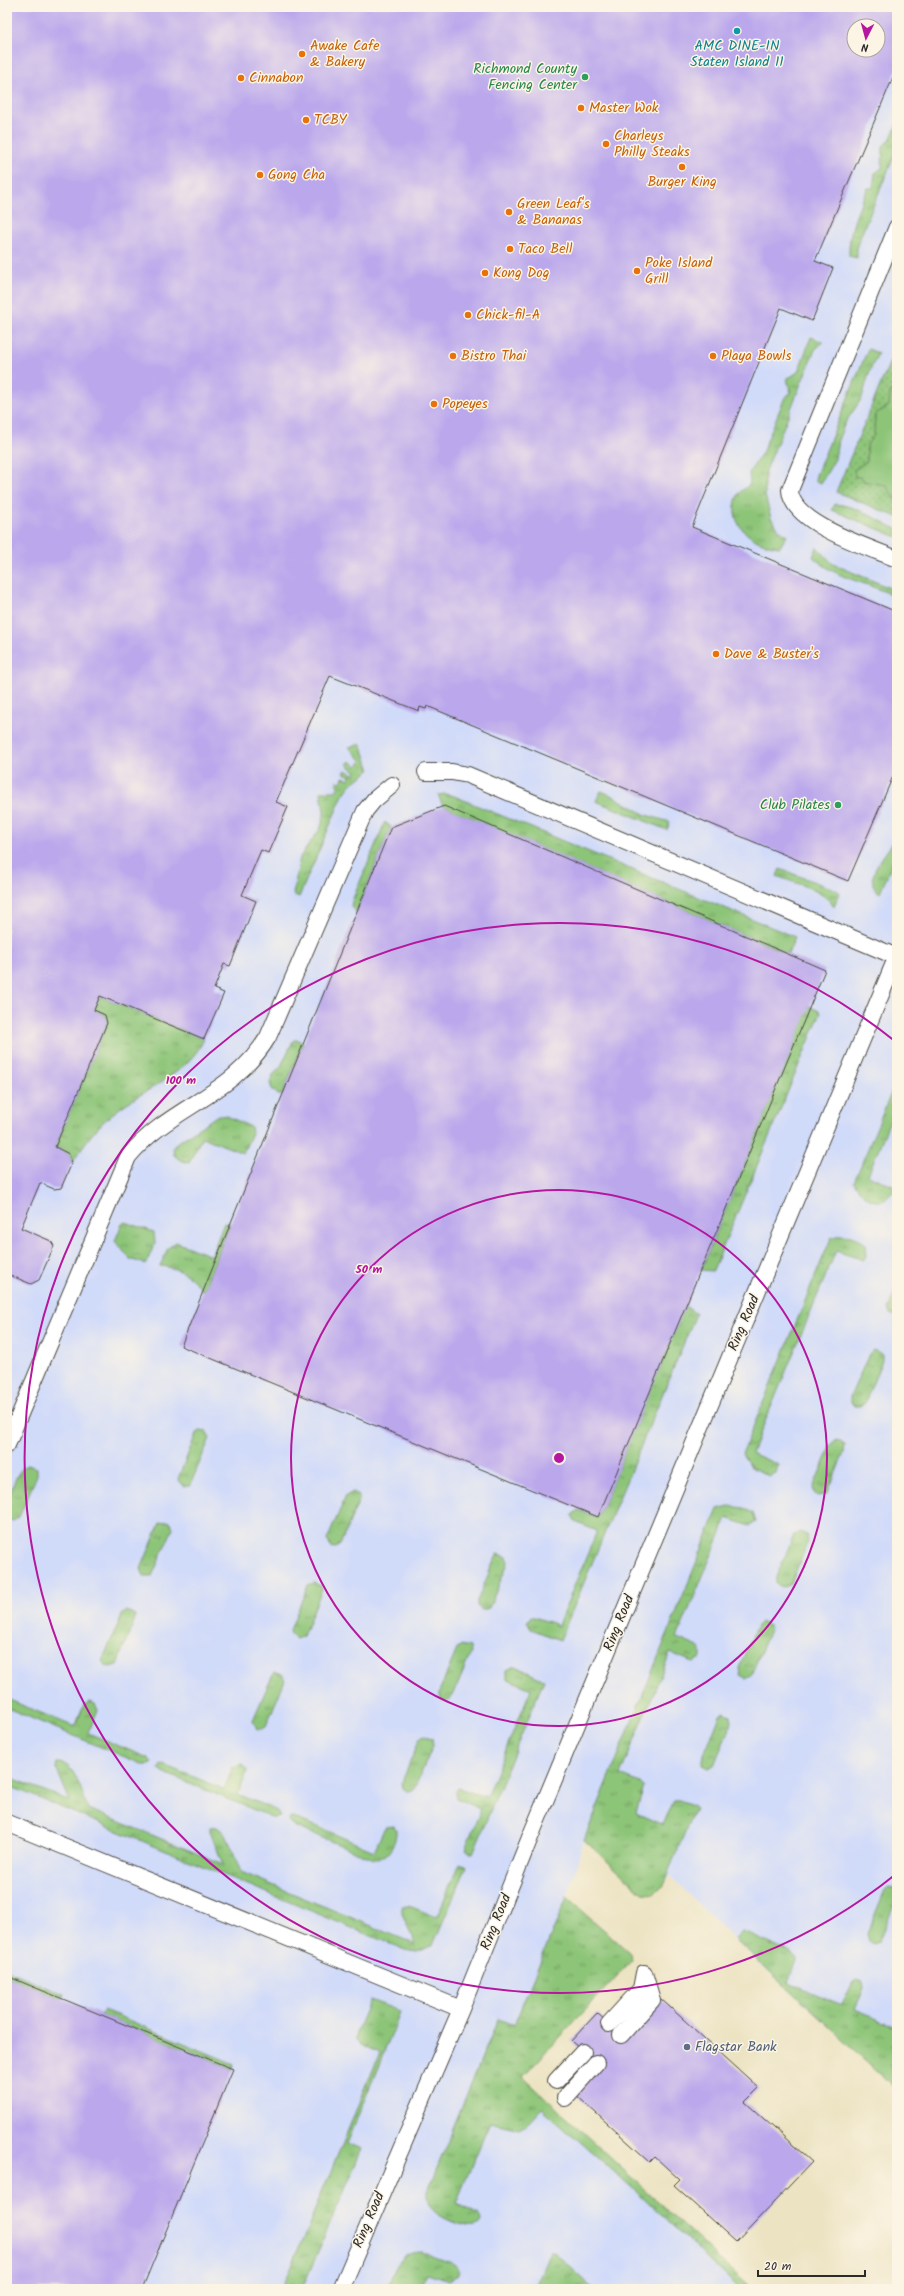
<svg xmlns="http://www.w3.org/2000/svg" width="904" height="2296" viewBox="0 0 904 2296" font-family="Kalam,sans-serif">
<style>
.built{fill:#d0daf9;fill-rule:evenodd}
.grass{fill:url(#grass-tufts);stroke:#5c7852}
.park{fill:#8dc578;stroke:#5c7852}
.garden{fill:url(#garden-dots);stroke:#5c7852}
.building{fill:#bba8ec;fill-rule:evenodd}
.lines{fill:none;stroke-linecap:round;stroke-linejoin:round}
.service-casing{stroke:#484742;stroke-width:18}
.service{stroke:#fff;stroke-width:16}
.ring{fill:none;stroke:#b5179e;stroke-width:2}
.culture-dot{fill:#0f9aa8;stroke:#fcf5e5;stroke-width:1.5}
.food-dot{fill:#e8710a;stroke:#fcf5e5;stroke-width:1.5}
.leisure-dot{fill:#2e9e5b;stroke:#fcf5e5;stroke-width:1.5}
.service-dot{fill:#5c6f8a;stroke:#fcf5e5;stroke-width:1.5}
.labels{text-anchor:middle;dominant-baseline:central;stroke-width:3;stroke-linejoin:round;paint-order:stroke}
.food-label{font-size:14px;fill:#c56008;stroke:#fcf5e5;text-anchor:start}
.culture-label{font-size:14px;fill:#0d838f;stroke:#fcf5e5}
.leisure-label{font-size:14px;fill:#27864d;stroke:#fcf5e5;text-anchor:end}
.street-label{font-size:14px;fill:#2b2b2b;stroke:#fcf5e5}
.service-label{font-size:14px;fill:#4e5e75;stroke:#fcf5e5;text-anchor:start}
.centre{fill:#b5179e;stroke:#fcf5e5;stroke-width:2}
.ring-label{font-size:12px;text-anchor:middle;font-weight:bold;fill:#b5179e;stroke:#fcf5e5;stroke-width:3;stroke-linejoin:round;paint-order:stroke}
</style>
<defs>
<pattern id="grass-tufts" width="24" height="20" patternUnits="userSpaceOnUse"><rect width="24" height="20" fill="#8dc578"/><path d="M3 7l-1-3M5 7V3M7 7l1-3M15 17l-1-3M17 17v-4M19 17l1-3" fill="none" stroke="#73a063"/></pattern>
<pattern id="garden-dots" width="8" height="8" patternUnits="userSpaceOnUse"><rect width="8" height="8" fill="#8dc578"/><path d="M2 2h.1M6 6h.1" fill="none" stroke="#73a063" stroke-width="1.8" stroke-linecap="round"/></pattern>
</defs>
<rect width="100%" height="100%" fill="#fcf5e5"/>
<filter id="ink" filterUnits="userSpaceOnUse"><feTurbulence type="fractalNoise" baseFrequency=".025" numOctaves="2"/><feDisplacementMap in="SourceGraphic" scale="8" xChannelSelector="R" yChannelSelector="G"/><feConvolveMatrix kernelMatrix="1 2 1 2 8 2 1 2 1" color-interpolation-filters="sRGB"/></filter>
<filter id="wash" filterUnits="userSpaceOnUse"><feTurbulence type="fractalNoise" baseFrequency=".012" numOctaves="4" result="noise"/><feDisplacementMap in="SourceGraphic" scale="16" xChannelSelector="R" yChannelSelector="G"/><feGaussianBlur stdDeviation="0.9" result="paint"/><feColorMatrix in="noise" values="0 0 0 0 0 0 0 0 0 0 0 0 0 0 0 0 0 1.4 0 .05"/><feComposite in="paint" operator="in"/></filter>
<g filter="url(#wash)">
<rect width="100%" height="100%" fill="#ece3c2"/>
<path class="built" d="M 7,7 L 897,7 L 897,2090 L 740,1945 L 669,1875 L 659,1891 L 649,1894 L 642,1893 L 584,1840 L 567,1897 L 630,1953 L 632,1960 L 523,2077 L 752,2289 L 7,2289 ZM 854,26 L 878,26 L 878,50 L 854,50 Z"/>
<path class="grass" d="M 897,124 L 897,149 L 857,245 L 857,258 L 849,256 C 848,231 858,210 868,188 L 873,188 L 875,173 L 882,168 L 883,146 L 891,138 Z
M 811,337 L 823,342 L 815,350 L 811,359 L 765,473 L 765,495 L 771,518 L 780,531 L 787,535 L 780,547 C 754,545 725,525 738,495 C 739,491 747,488 750,483 L 749,473 L 762,453 L 785,397 L 791,393 L 787,379 L 798,372 Z
M 868,349 L 878,353 L 869,373 L 862,398 L 845,423 L 838,440 L 835,459 L 821,483 L 815,480 L 816,475 Z
M 835,504 C 859,506 876,520 897,529 L 897,537 L 832,510 Z
M 817,547 L 833,564 L 897,591 L 897,600 C 891,597 887,592 881,590 C 852,578 839,579 813,557 Z
M 361,744 L 370,770 L 350,785 L 342,797 L 299,897 L 293,894 L 300,857 L 320,829 L 323,820 L 324,812 L 321,791 L 336,791 L 339,785 L 336,784 L 337,781 L 341,782 L 343,777 L 349,779 L 350,776 L 344,773 L 345,770 L 354,774 L 356,772 L 347,764 L 350,761 L 357,766 L 362,761 L 349,747 Z
M 601,791 L 613,796 L 646,815 L 670,822 L 667,830 L 596,801 Z
M 445,794 L 454,796 L 795,937 L 788,954 L 443,806 L 438,795 Z
M 385,822 L 391,827 L 356,912 L 351,907 L 352,901 Z
M 897,835 L 897,852 L 880,893 C 858,879 891,850 897,835 Z
M 780,869 L 837,890 L 839,893 L 834,907 C 823,889 796,884 777,876 Z
M 100,996 L 204,1039 C 189,1073 149,1087 120,1108 C 99,1123 85,1142 72,1163 L 69,1154 L 55,1147 L 107,1023 L 105,1015 L 94,1010 Z
M 809,1006 L 821,1012 L 713,1271 L 701,1270 Z
M 297,1039 L 303,1043 L 282,1095 L 278,1095 L 272,1089 L 270,1083 L 273,1075 L 281,1066 L 293,1041 Z
M 897,1079 L 897,1103 L 868,1175 L 893,1186 L 894,1191 L 885,1200 C 871,1205 860,1193 854,1182 Z
M 218,1115 L 227,1116 L 251,1127 L 252,1133 L 243,1153 L 202,1137 L 189,1163 L 180,1160 L 174,1155 L 173,1148 L 175,1144 Z
M 125,1222 L 154,1232 L 155,1243 L 146,1264 L 130,1259 L 115,1241 L 122,1224 Z
M 229,1222 L 229,1226 L 203,1292 C 192,1275 179,1268 160,1266 L 168,1248 L 176,1242 L 211,1256 L 224,1223 Z
M 841,1235 C 855,1235 870,1240 866,1257 L 863,1260 L 836,1251 L 752,1453 L 778,1465 L 776,1473 L 769,1476 L 751,1467 L 742,1454 L 831,1238 Z
M 897,1286 L 897,1316 L 890,1314 L 888,1309 Z
M 685,1306 L 696,1314 L 560,1640 L 531,1629 L 527,1622 L 531,1616 L 558,1625 L 597,1531 L 575,1522 L 572,1515 L 578,1510 L 598,1517 Z
M 873,1350 L 882,1354 L 882,1360 L 865,1403 L 861,1406 L 854,1406 L 851,1402 L 850,1397 L 869,1354 Z
M 200,1431 L 207,1432 L 210,1438 L 191,1483 L 190,1486 L 184,1486 L 178,1479 L 196,1434 Z
M 837,1440 L 845,1445 L 844,1453 L 827,1494 L 818,1496 L 814,1493 L 813,1488 L 831,1445 Z
M 27,1465 L 37,1468 L 37,1475 L 19,1517 L 13,1521 L 7,1518 C 7,1504 13,1472 27,1465 Z
M 353,1492 L 359,1495 L 359,1500 L 340,1545 L 336,1548 L 331,1547 L 327,1540 L 346,1496 Z
M 729,1506 L 743,1508 L 753,1513 L 756,1522 L 750,1526 L 727,1518 L 677,1638 L 698,1647 L 701,1651 L 701,1658 L 693,1662 L 670,1653 L 620,1775 L 640,1783 L 644,1787 L 636,1813 L 663,1825 L 674,1800 L 679,1800 L 694,1806 L 695,1808 L 662,1887 L 654,1894 L 642,1893 L 584,1840 L 718,1509 Z
M 167,1521 L 171,1522 L 173,1528 L 152,1576 L 144,1576 L 141,1569 L 160,1523 Z
M 800,1532 L 807,1535 L 808,1542 L 791,1583 C 786,1588 781,1588 776,1583 L 776,1577 L 794,1535 Z
M 499,1554 L 507,1557 L 508,1563 L 489,1608 L 482,1610 L 477,1606 L 477,1601 L 496,1556 Z
M 314,1583 L 321,1586 L 322,1589 L 303,1636 L 296,1639 L 291,1635 L 290,1630 L 308,1585 Z
M 127,1611 L 135,1615 L 135,1619 L 117,1665 L 109,1667 L 105,1666 L 103,1659 L 122,1615 Z
M 761,1622 L 769,1626 L 770,1630 L 751,1675 L 746,1678 L 740,1675 L 739,1667 L 757,1626 Z
M 461,1645 L 470,1647 L 471,1653 L 453,1696 L 448,1701 L 443,1700 L 439,1697 L 439,1692 L 457,1649 Z
M 515,1666 L 544,1680 L 473,1853 L 465,1849 L 481,1809 L 456,1798 L 456,1791 L 458,1788 L 486,1797 L 531,1689 L 506,1678 L 506,1670 Z
M 275,1673 L 282,1674 L 285,1680 L 266,1726 L 263,1729 L 257,1729 L 253,1720 L 272,1676 Z
M 7,1699 L 75,1727 L 84,1705 L 90,1702 L 95,1704 L 98,1710 L 88,1733 L 148,1758 L 152,1763 L 150,1765 L 144,1765 L 7,1708 Z
M 724,1712 L 731,1715 L 732,1722 L 714,1765 L 708,1768 L 702,1765 L 702,1759 L 720,1715 Z
M 425,1736 L 432,1738 L 433,1746 L 415,1787 L 413,1791 L 407,1791 L 403,1788 L 402,1782 L 420,1738 Z
M 57,1763 C 76,1761 82,1795 88,1809 L 223,1864 L 210,1832 L 210,1827 C 227,1822 235,1860 241,1872 L 415,1944 L 402,1913 L 402,1906 L 409,1906 L 437,1917 L 459,1863 L 467,1866 L 433,1945 L 418,1952 L 405,1950 L 7,1785 L 7,1776 L 70,1801 L 56,1768 Z
M 161,1764 L 224,1789 L 233,1767 L 243,1764 L 248,1770 L 238,1794 L 277,1811 L 280,1816 L 274,1818 L 162,1772 L 159,1768 Z
M 289,1818 C 297,1816 361,1846 374,1851 L 385,1827 L 394,1826 L 396,1829 C 397,1842 388,1860 374,1859 L 291,1825 L 288,1822 Z
M 889,1887 L 897,1889 L 897,1898 L 879,1941 L 873,1943 L 869,1941 L 867,1934 L 885,1890 Z
M 567,1897 L 630,1953 L 632,1960 L 523,2077 L 752,2289 L 740,2289 L 630,2186 L 542,2108 L 526,2125 L 519,2129 L 490,2122 L 456,2203 L 478,2214 L 481,2220 C 479,2236 439,2218 433,2210 C 428,2204 428,2197 428,2190 L 498,2019 L 514,2025 Z
M 742,1932 L 793,1953 L 797,1959 L 788,1982 L 842,2005 L 853,1982 L 857,1980 L 863,1982 L 864,1987 L 855,2010 L 897,2027 L 897,2090 L 735,1939 Z
M 7,1970 L 64,1994 L 62,1999 L 7,1976 Z
M 370,2000 L 394,2009 L 400,2013 L 347,2143 L 362,2149 L 302,2289 L 282,2289 L 380,2053 L 361,2045 L 356,2040 L 357,2030 Z
M 104,2010 L 234,2064 L 233,2069 L 101,2015 Z
M 421,2252 L 454,2264 L 459,2269 L 459,2275 L 450,2280 L 427,2273 L 421,2289 L 387,2289 C 394,2271 398,2252 421,2252 Z
M 550,2252 L 553,2252 L 593,2289 L 534,2289 Z"/>
<path class="park" d="M 897,384 L 897,499 L 870,483 L 855,477 L 854,470 L 867,461 L 867,445 L 874,435 L 875,414 L 889,406 L 890,391 L 894,391 Z"/>
<path class="garden" d="M 891,359 L 897,361 L 897,384 L 894,391 L 890,391 L 889,406 L 875,414 L 874,435 L 867,445 L 867,461 L 854,470 L 855,477 L 860,477 L 863,481 L 886,485 L 894,498 L 897,499 L 897,517 L 836,492 Z"/>
<g id="blocks">
<path class="building" d="M 7,7 L 897,7 L 897,68 L 815,261 L 833,268 L 812,321 L 781,308 L 692,527 L 897,612 L 897,767 L 848,881 L 427,706 L 426,709 L 420,707 L 419,711 L 330,676 L 276,802 L 288,807 L 268,853 L 261,850 L 242,895 L 256,901 L 230,966 L 224,964 L 214,989 L 224,993 L 204,1039 L 100,996 L 94,1010 L 105,1015 L 107,1023 L 55,1147 L 69,1154 L 72,1163 L 61,1188 L 54,1189 L 40,1183 L 21,1228 L 51,1241 L 54,1246 L 39,1280 L 31,1284 L 7,1274 ZM 854,26 L 878,26 L 878,50 L 854,50 Z
M 444,806 L 825,970 L 598,1517 L 181,1346 L 391,827 Z
M 7,1976 L 233,2069 L 142,2289 L 7,2289 Z
M 661,1999 L 759,2088 L 745,2102 L 812,2162 L 736,2242 L 674,2186 L 680,2180 L 655,2157 L 650,2162 L 575,2094 L 596,2063 L 571,2041 L 597,2013 L 626,2039 Z"/>
</g>
</g>
<g filter="url(#ink)">
<use href="#blocks" fill-opacity="0" stroke="#484742" stroke-width="1"/>
<g class="lines">
<defs>
<path id="service" d="M 897,227 L 790,490 C 791,524 871,548 897,559
M 426,772 L 452,772 L 468,775 L 897,957
M 7,1445 L 128,1157 C 168,1107 232,1097 268,1037 L 365,811 L 374,800 L 392,785
M 7,1823 L 461,2009
M 609,2024 L 641,1989 L 644,1973
M 621,2035 L 652,2000 L 644,1973
M 556,2081 L 583,2052
M 565,2098 L 596,2063
M 341,2289 L 461,2009 L 533,1830 L 897,956"/>
</defs>
<use href="#service" class="service-casing"/>
<use href="#service" class="service"/>
</g>
</g>
<g class="ring">
<circle cx="559" cy="1458" r="268"/>
<path d="M896 1874A535 535 0 1 1 896 1042"/>
</g>
<circle class="culture-dot" cx="737" cy="31" r="4"/>
<g class="food-dot">
<circle cx="302" cy="54" r="4"/>
<circle cx="241" cy="78" r="4"/>
<circle cx="581" cy="108" r="4"/>
<circle cx="306" cy="120" r="4"/>
<circle cx="606" cy="144" r="4"/>
<circle cx="682" cy="167" r="4"/>
<circle cx="260" cy="175" r="4"/>
<circle cx="509" cy="212" r="4"/>
<circle cx="510" cy="249" r="4"/>
<circle cx="637" cy="271" r="4"/>
<circle cx="485" cy="273" r="4"/>
<circle cx="468" cy="315" r="4"/>
<circle cx="453" cy="356" r="4"/>
<circle cx="713" cy="356" r="4"/>
<circle cx="434" cy="404" r="4"/>
<circle cx="716" cy="654" r="4"/>
</g>
<g class="leisure-dot">
<circle cx="585" cy="77" r="4"/>
<circle cx="838" cy="805" r="4"/>
</g>
<circle class="service-dot" cx="687" cy="2047" r="4"/>
<g class="labels">
<g class="food-label">
<text x="310" y="46">Awake Cafe<tspan x="310" dy="16">&amp; Bakery</tspan></text>
<text x="249" y="78">Cinnabon</text>
<text x="589" y="108">Master Wok</text>
<text x="314" y="120">TCBY</text>
<text x="614" y="136">Charleys<tspan x="614" dy="16">Philly Steaks</tspan></text>
<text x="268" y="175">Gong Cha</text>
<text x="682" y="182" text-anchor="middle">Burger King</text>
<text x="517" y="204">Green Leaf's<tspan x="517" dy="16">&amp; Bananas</tspan></text>
<text x="518" y="249">Taco Bell</text>
<text x="645" y="263">Poke Island<tspan x="645" dy="16">Grill</tspan></text>
<text x="493" y="273">Kong Dog</text>
<text x="476" y="315">Chick-fil-A</text>
<text x="461" y="356">Bistro Thai</text>
<text x="721" y="356">Playa Bowls</text>
<text x="442" y="404">Popeyes</text>
<text x="724" y="654">Dave &amp; Buster's</text>
</g>
<g class="culture-label">
<text x="737" y="46">AMC DINE-IN<tspan x="737" dy="16">Staten Island 11</tspan></text>
</g>
<g class="leisure-label">
<text x="577" y="69">Richmond County<tspan x="577" dy="16">Fencing Center</tspan></text>
<text x="830" y="805">Club Pilates</text>
</g>
<g class="street-label">
<text transform="translate(744 1323) rotate(-67)">Ring Road</text>
<text transform="translate(619 1623) rotate(-68)">Ring Road</text>
<text transform="translate(496 1922) rotate(-68)">Ring Road</text>
<text transform="translate(369 2220) rotate(-67)">Ring Road</text>
</g>
<g class="service-label">
<text x="695" y="2047">Flagstar Bank</text>
</g>
</g>
<circle cx="559" cy="1458" r="6" class="centre"/>
<g class="ring-label">
<text x="181" y="1084">100 m</text>
<text x="369" y="1273">50 m</text>
</g>
<rect width="904" height="2296" fill="none" stroke="#fcf5e5" stroke-width="24"/>
<g transform="translate(866 38) rotate(186)"><circle r="19" fill="#fcf5e5" stroke="#a8a49b"/>
<path d="M0-3L7 15L0 10L-7 15Z" fill="#b5179e"/>
<text y="-6" font-size="11" font-weight="bold" text-anchor="middle" fill="#2b2b2b">N</text>
</g>
<path d="M758 2270v6h107v-6" fill="none" stroke="#2b2b2b" stroke-width="2"/>
<text x="764" y="2270" font-size="12" fill="#2b2b2b" stroke="#fcf5e5" stroke-width="3" paint-order="stroke">20 m</text>
</svg>
